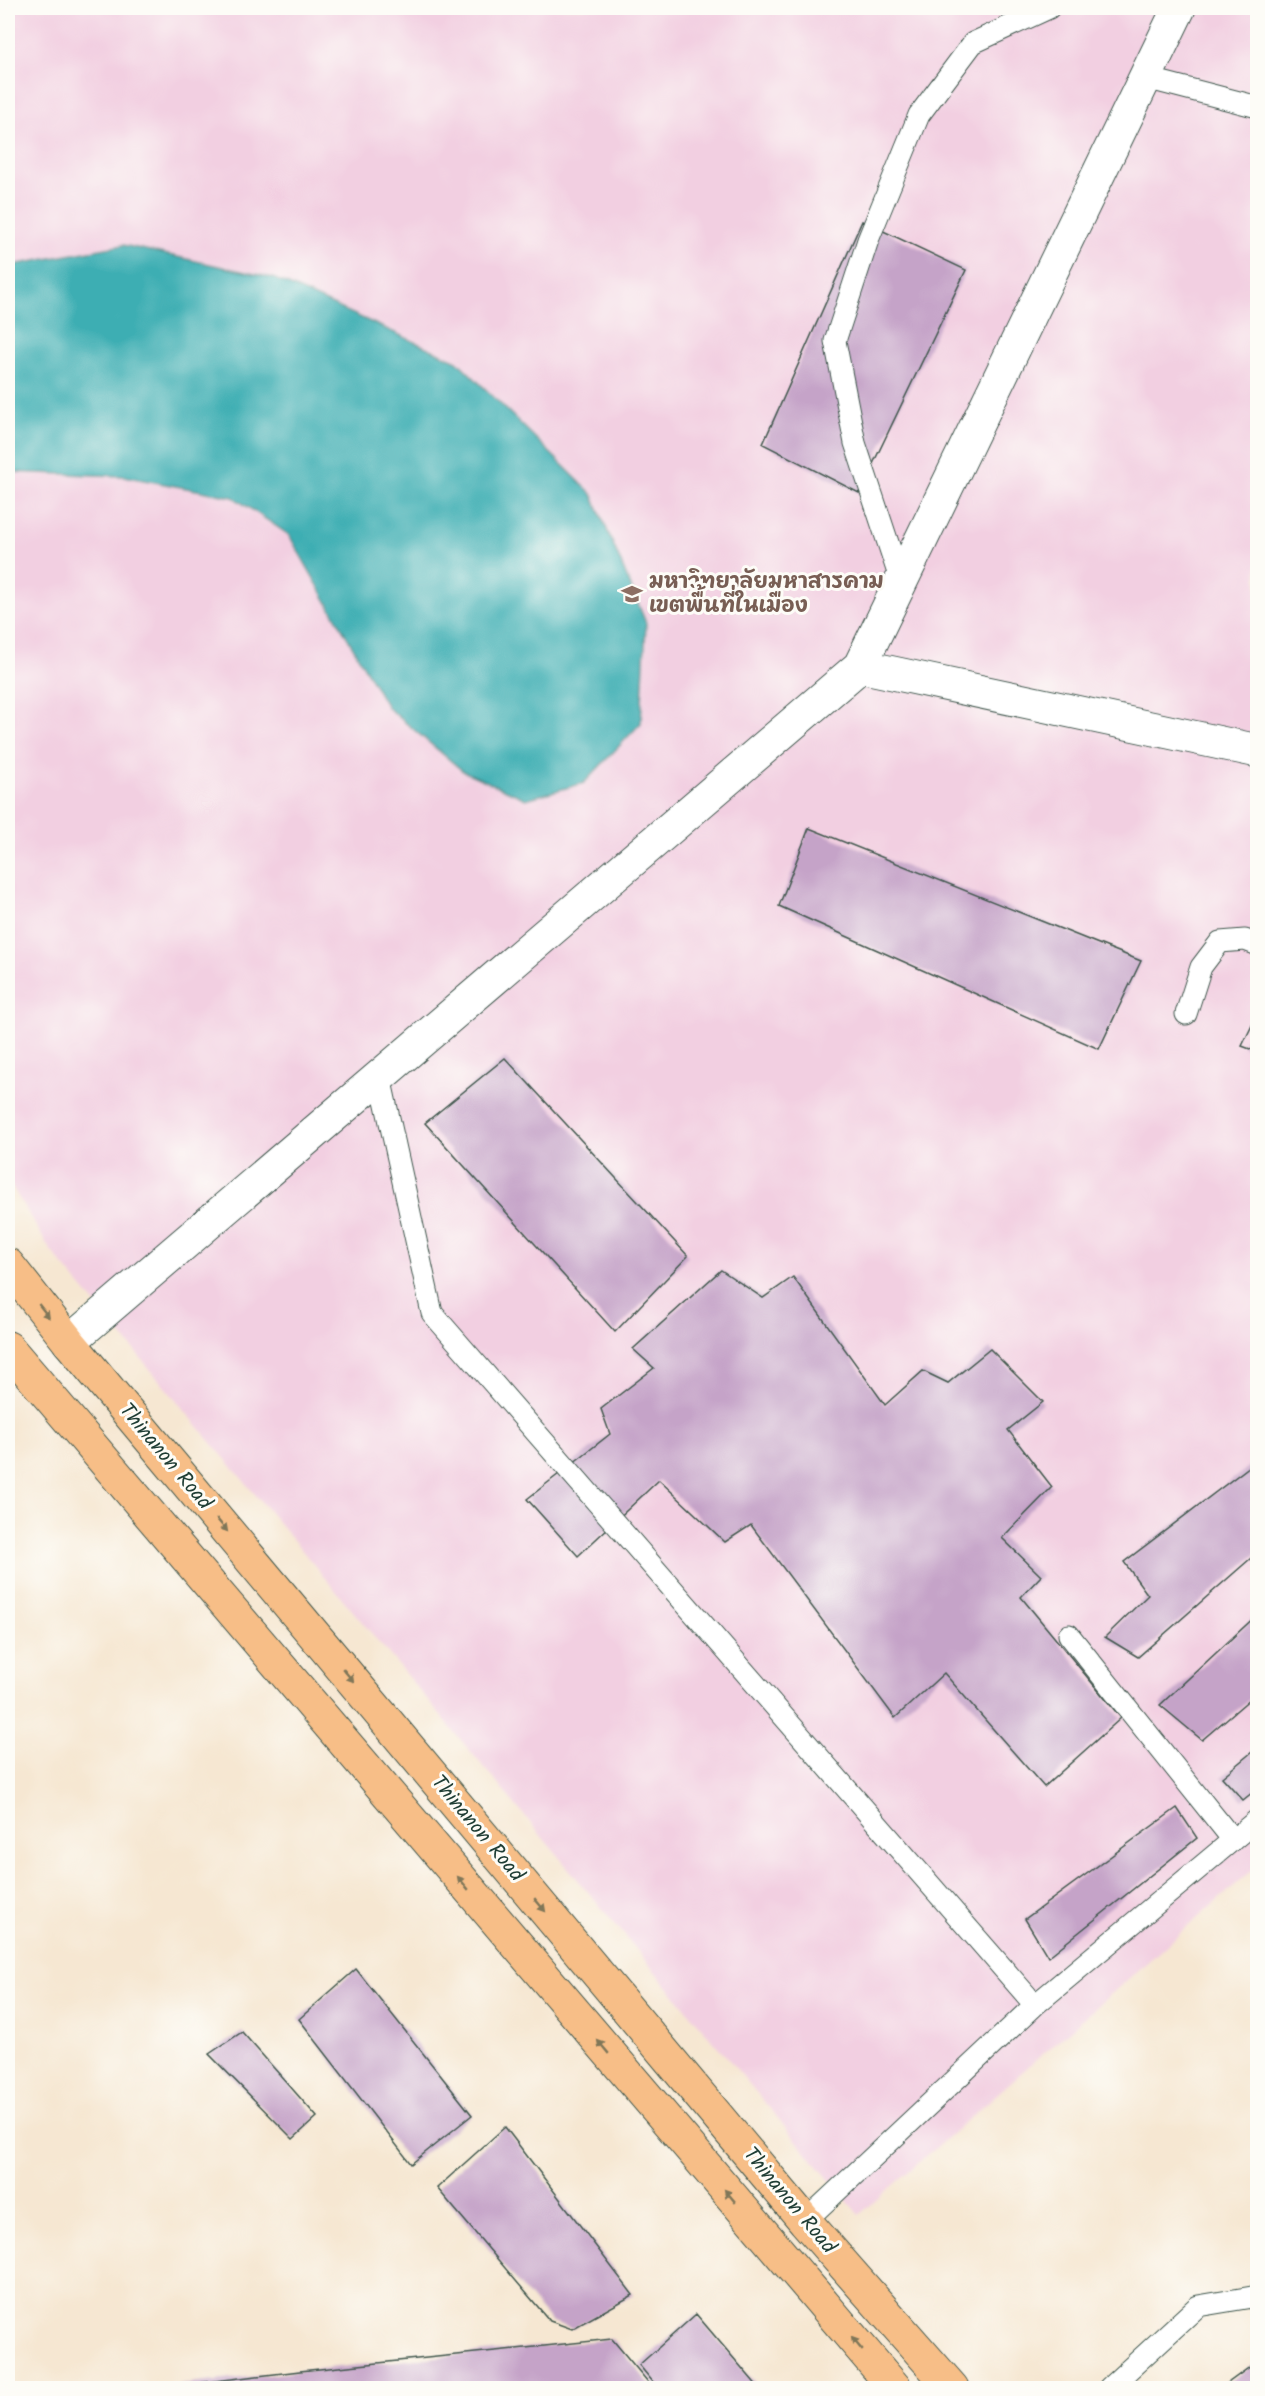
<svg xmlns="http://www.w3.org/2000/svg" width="1265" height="2396" viewBox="0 0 1265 2396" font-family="Kalam,'Playpen Sans Thai',sans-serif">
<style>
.built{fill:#f2cfe1}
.water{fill:#3caeb3;stroke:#2e7674;stroke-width:1.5}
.building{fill:#c5a3c8}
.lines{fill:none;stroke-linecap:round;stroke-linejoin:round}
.service-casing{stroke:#3f564c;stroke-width:23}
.minor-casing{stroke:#3f564c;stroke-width:35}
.primary-casing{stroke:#3f564c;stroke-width:35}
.service{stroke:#fff;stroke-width:21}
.minor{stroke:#fff;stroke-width:33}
.primary{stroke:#f7be87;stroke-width:33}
.oneway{fill:#807759}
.labels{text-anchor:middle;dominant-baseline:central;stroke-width:6;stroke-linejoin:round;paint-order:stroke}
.education-label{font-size:21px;font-weight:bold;fill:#785e54;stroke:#fdfcf7;text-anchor:start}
.street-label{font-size:21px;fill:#1f3d34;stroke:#fdfcf7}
</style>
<rect width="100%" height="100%" fill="#fdfcf7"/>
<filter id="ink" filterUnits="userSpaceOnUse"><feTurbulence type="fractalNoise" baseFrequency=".0167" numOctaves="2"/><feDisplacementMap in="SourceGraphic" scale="12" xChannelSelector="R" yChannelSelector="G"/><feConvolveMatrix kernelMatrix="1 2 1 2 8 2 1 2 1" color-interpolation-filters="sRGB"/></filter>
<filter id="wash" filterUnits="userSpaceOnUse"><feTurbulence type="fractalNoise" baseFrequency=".008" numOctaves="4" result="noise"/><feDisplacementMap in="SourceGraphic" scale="24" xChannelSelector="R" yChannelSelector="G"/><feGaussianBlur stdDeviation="1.35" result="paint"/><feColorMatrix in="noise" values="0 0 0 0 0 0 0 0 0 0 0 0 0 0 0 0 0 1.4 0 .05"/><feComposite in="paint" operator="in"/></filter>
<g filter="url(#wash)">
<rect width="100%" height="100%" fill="#f6e7d2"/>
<path class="built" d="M 8,8 L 1257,8 L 1257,1866 L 859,2215 L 51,1251 L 8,1180 Z"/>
<path class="water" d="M 123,245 L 273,278 L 457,361 L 592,494 L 646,623 L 641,723 L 584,783 L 526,799 L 463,771 L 387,707 L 289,535 L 233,497 L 123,476 L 8,472 L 8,266 Z"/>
<g id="blocks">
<path class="building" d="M 862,221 L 966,270 L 859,493 L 763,444 Z
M 809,828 L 1141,961 L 1099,1049 L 779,906 Z
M 1258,1013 L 1258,1052 L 1242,1046 Z
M 505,1058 L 688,1256 L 615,1332 L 425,1123 Z
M 721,1270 L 763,1298 L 793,1277 L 885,1405 L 923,1371 L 948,1383 L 990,1349 L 1043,1402 L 1008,1430 L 1052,1487 L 1002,1538 L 1041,1576 L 1021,1597 L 1121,1718 L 1044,1787 L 944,1673 L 895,1718 L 751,1525 L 725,1542 L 659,1480 L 578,1556 L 527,1499 L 610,1434 L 601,1409 L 654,1368 L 633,1349 Z
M 1258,1460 L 1258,1552 L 1138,1657 L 1105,1637 L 1148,1595 L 1124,1562 Z
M 1258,1614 L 1258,1692 L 1202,1740 L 1160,1705 Z
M 1258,1747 L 1258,1788 L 1243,1800 L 1222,1777 Z
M 1177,1808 L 1197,1838 L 1048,1957 L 1025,1919 Z
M 356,1969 L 472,2115 L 411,2164 L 299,2019 Z
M 242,2032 L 317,2117 L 293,2139 L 209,2054 Z
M 505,2127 L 633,2295 L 572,2329 L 550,2321 L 437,2188 Z
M 696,2314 L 759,2388 L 658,2388 L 639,2365 Z
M 612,2339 L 653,2388 L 156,2388 L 300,2371 Z
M 1258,2361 L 1258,2388 L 1221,2388 Z"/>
</g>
</g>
<g filter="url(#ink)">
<use href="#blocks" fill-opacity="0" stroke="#3f564c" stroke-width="1.5"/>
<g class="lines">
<defs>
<path id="service" d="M 1146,78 L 1258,107
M 901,582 L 855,443 L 835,341 L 868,240 L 919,115 L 973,43 L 1049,8
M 1186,1014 L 1201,967 L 1220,942 L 1245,940 L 1258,945
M 380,1077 L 432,1313 L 1035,2005
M 1069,1635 L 1233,1840
M 805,2221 L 1035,2005 L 1258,1819
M 1109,2388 L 1198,2306 L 1258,2296"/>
<path id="minor" d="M 860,666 L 1258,751
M 69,1342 L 860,666 L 1179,8"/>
<path id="primary" d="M 8,1265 L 69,1342 L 805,2221 L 952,2388
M 8,1348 L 895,2388"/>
</defs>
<use href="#service" class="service-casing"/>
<use href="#minor" class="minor-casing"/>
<use href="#primary" class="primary-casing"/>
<use href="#service" class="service"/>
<use href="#minor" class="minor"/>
<use href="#primary" class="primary"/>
</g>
<defs><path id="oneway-solid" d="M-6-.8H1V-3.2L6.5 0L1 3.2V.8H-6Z" transform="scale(1.5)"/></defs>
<g class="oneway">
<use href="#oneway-solid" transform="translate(44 1311) rotate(52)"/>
<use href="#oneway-solid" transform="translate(222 1525) rotate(50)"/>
<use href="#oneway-solid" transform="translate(348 1675) rotate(50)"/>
<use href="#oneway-solid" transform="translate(463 1883) rotate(-130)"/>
<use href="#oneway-solid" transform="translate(540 1905) rotate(50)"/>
<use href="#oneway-solid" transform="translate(603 2047) rotate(-130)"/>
<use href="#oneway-solid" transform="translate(730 2196) rotate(-130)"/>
<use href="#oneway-solid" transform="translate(857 2344) rotate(-130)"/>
</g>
</g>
<defs>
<symbol id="university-bare" viewBox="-9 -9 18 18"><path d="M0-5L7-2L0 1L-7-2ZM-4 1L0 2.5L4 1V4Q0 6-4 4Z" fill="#8d6e63" stroke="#fdfcf7" stroke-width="2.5" paint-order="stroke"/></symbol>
</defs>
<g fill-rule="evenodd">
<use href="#university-bare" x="617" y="579" width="30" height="30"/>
</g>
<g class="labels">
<g class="education-label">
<text x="649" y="582">มหาวิทยาลัยมหาสารคาม<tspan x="649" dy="24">เขตพื้นที่ในเมือง</tspan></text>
</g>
<g class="street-label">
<text transform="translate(165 1457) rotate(50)">Thinanon Road</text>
<text transform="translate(477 1829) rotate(50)">Thinanon Road</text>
<text transform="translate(789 2201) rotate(50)">Thinanon Road</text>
</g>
</g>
<rect width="1265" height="2396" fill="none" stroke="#fdfcf7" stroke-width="30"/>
</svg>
